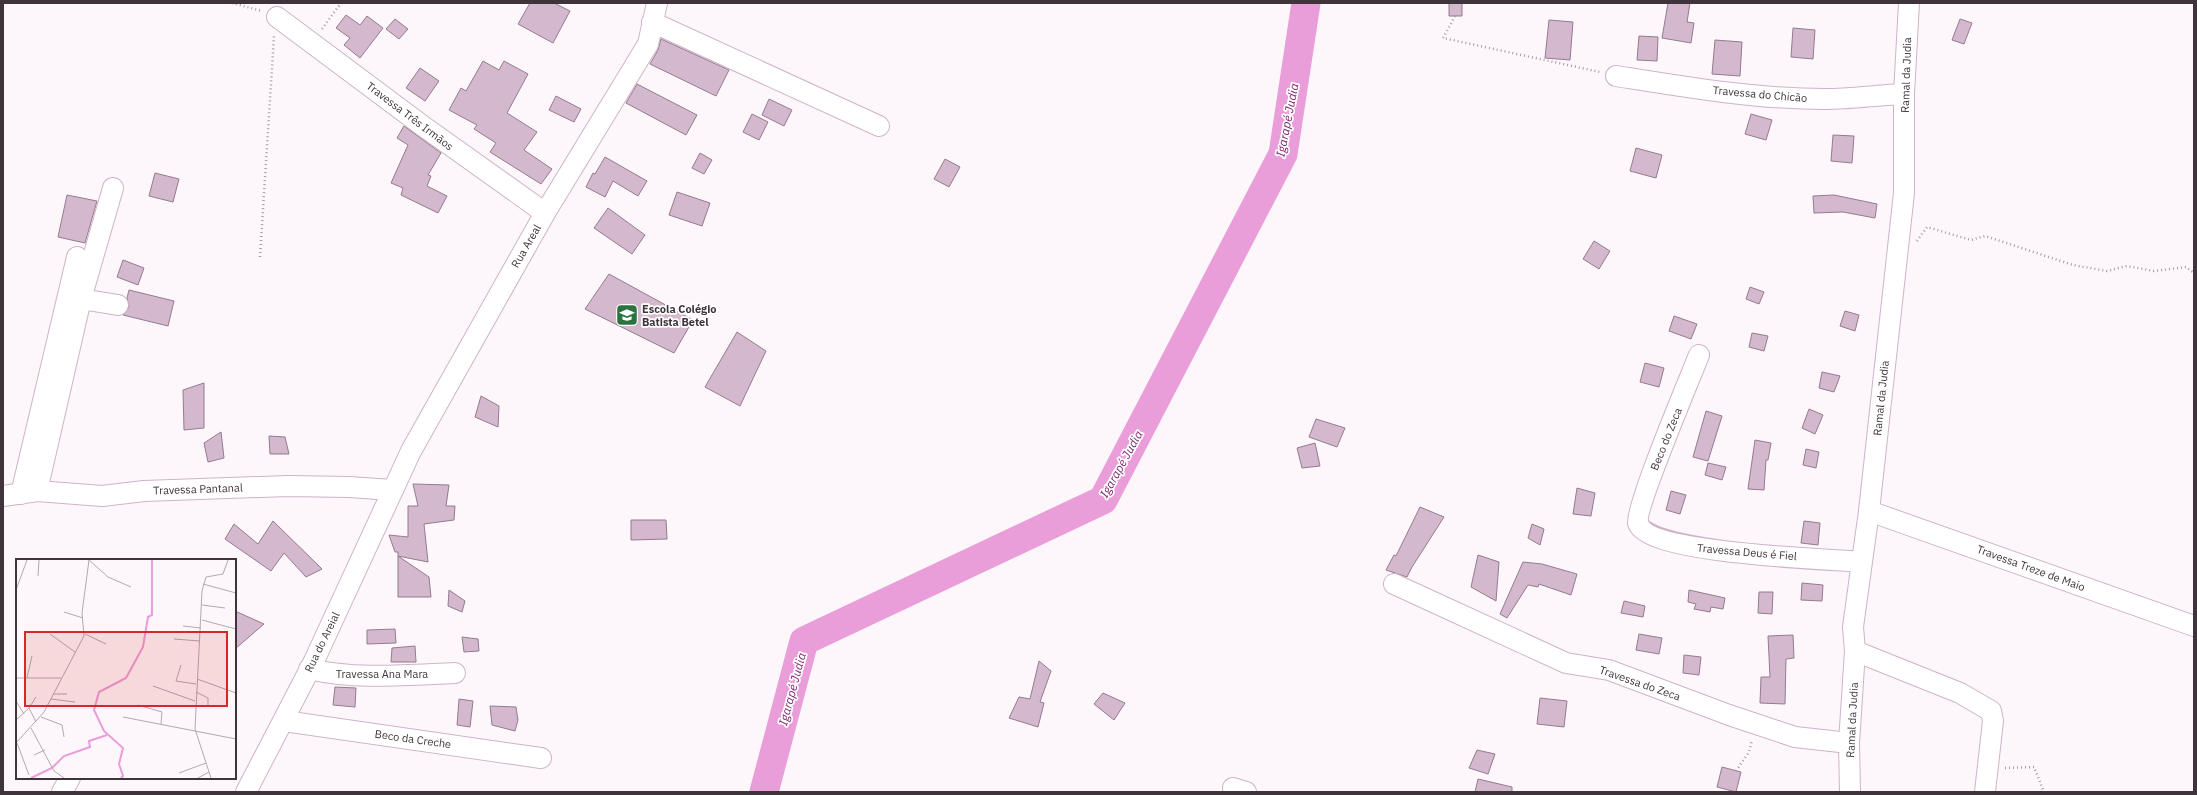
<svg xmlns="http://www.w3.org/2000/svg" width="2197" height="795" font-family="'IBM Plex Sans',sans-serif">
  <style>
    .lines { fill: none; stroke-linecap: round; stroke-linejoin: round }
    .river { stroke: #e99dd9; stroke-width: 29 }
    .building { fill: #d4b8cd; stroke: #947b8e }
    .minor-casing { stroke: #ceb3c8; stroke-width: 22 }
    .path { stroke: #a49ca2; stroke-width: 2.5; stroke-dasharray: 1 3; stroke-linecap: butt }
    .minor { stroke: #fff; stroke-width: 20 }
    .labels { text-anchor: middle; dominant-baseline: central; stroke-width: 3.5; stroke-linejoin: round; paint-order: stroke }
    .street-label { font-size: 11px; fill: #3f343c; stroke: #fff }
    .poi-label { font-size: 11px; font-weight: bold; fill: #3f343c; stroke: #fff; text-anchor: start }
    .water-label { font-size: 12px; font-style: italic; fill: #7d2670; stroke: #fff }
    .inset-river { fill: none; stroke: #e99dd9; stroke-width: 2 }
    .inset-road { fill: none; stroke: #b1a9af; stroke-width: 1 }
    .view { fill: #d62828; fill-opacity: 0.15; stroke: #d62828; stroke-width: 2 }
    .inset-edge { fill: none; stroke: #3f343c; stroke-width: 2 }
  </style>
  <rect width="100%" height="100%" fill="#fdf7fb"/>
  <g class="lines">
    <path class="river" d="M764 792 804 641 1103 500 1283 154 1306 3"/>
  </g>
  <path class="building" d="M530 3H554L570 11 553 43 518 24Z
    M1449 3H1462V16H1449Z
    M1668 3H1690L1687 22 1694 23 1691 43 1662 38Z
    M346 15 360 25 367 16 383 28 360 58 344 45 350 38 336 28Z
    M395 19 408 29 399 39 386 29Z
    M1960 19 1972 23 1964 44 1952 40Z
    M1549 20 1573 22 1570 60 1545 58Z
    M1793 28 1815 30 1813 59 1791 57Z
    M1639 36 1658 37 1657 61 1637 60Z
    M661 39 729 70 716 96 650 64 658 50Z
    M1715 40 1742 42 1740 76 1712 74Z
    M483 61 499 70 504 61 528 74 507 113 537 132 524 150 552 169 541 184 490 152 496 143 474 129 477 125 449 110 461 88 466 91Z
    M420 68 439 81 425 101 406 88Z
    M637 84 697 115 686 135 626 103Z
    M556 96 581 109 574 122 549 110Z
    M769 99 792 110 784 126 762 115Z
    M752 114 768 122 759 140 743 132Z
    M1751 114 1772 120 1766 140 1745 134Z
    M404 126 441 153 428 175 431 176 427 186 447 196 438 213 401 195 403 188 391 183 408 145 397 138Z
    M1833 135 1854 136 1852 163 1831 161Z
    M1636 148 1662 155 1656 178 1630 171Z
    M700 153 712 160 704 174 692 168Z
    M605 157 647 181 638 196 613 181 605 197 586 187 593 173 595 174Z
    M945 159 960 167 949 187 934 179Z
    M155 173 179 179 173 202 149 196Z
    M677 192 710 203 702 226 669 215Z
    M67 195 97 201 85 243 58 237Z
    M1834 195 1877 204 1875 218 1843 212 1814 213 1813 196Z
    M608 208 645 235 632 254 594 228Z
    M1594 241 1610 251 1599 269 1583 259Z
    M123 260 144 268 138 285 117 277Z
    M609 274 693 320 674 353 585 309Z
    M1750 287 1764 292 1759 304 1746 299Z
    M129 290 174 301 168 326 123 315 129 307 127 298Z
    M1845 311 1859 315 1855 331 1840 326Z
    M1674 316 1697 324 1691 339 1669 331Z
    M737 332 766 351 740 406 705 387Z
    M1752 333 1768 336 1764 351 1749 347Z
    M1645 363 1664 368 1659 387 1640 382Z
    M1822 372 1840 376 1834 392 1819 388Z
    M204 383V428L184 430 183 390Z
    M481 396 499 406 498 427 475 417Z
    M1809 409 1823 415 1815 434 1802 428Z
    M1706 411 1722 416 1708 461 1693 457Z
    M1316 419 1345 428 1337 447 1309 437Z
    M221 432 224 458 208 462 204 443Z
    M269 436 285 437 289 454H270Z
    M1755 440 1771 443 1768 460H1766L1764 490 1748 489Z
    M1315 443 1320 466 1302 468 1297 448Z
    M1806 449 1819 452 1816 468 1803 465Z
    M1708 463 1726 467 1722 480 1705 475Z
    M413 484 449 485 446 506H455L454 520 424 524 428 562 398 556V552H395L389 535 408 537V506H418Z
    M1577 488 1595 493 1591 516 1573 514Z
    M1671 491 1686 495 1680 514 1666 510Z
    M1420 507 1444 517 1412 567 1407 577 1386 570 1394 555 1396 556Z
    M631 520H666L667 539 631 540Z
    M273 521 322 569 306 577 284 553 271 571 225 539 234 524 258 544Z
    M1804 521 1820 523 1818 545 1801 543Z
    M1532 524 1544 529 1540 545 1528 538Z
    M1478 555 1499 562 1496 601 1471 587Z
    M398 556 429 577 431 597H398Z
    M1523 562 1542 564 1577 574 1571 595 1539 584 1538 587 1528 585 1507 618 1500 614Z
    M1802 583 1823 585 1822 601 1801 600Z
    M449 590 465 601 462 612 448 606Z
    M1689 590 1725 598 1723 609 1711 607 1710 612 1694 609 1696 604 1688 602Z
    M1759 592H1773L1772 614 1758 613Z
    M1624 601 1645 606 1643 617 1621 613Z
    M235 611 264 624 235 649Z
    M395 629 396 643 367 644V630Z
    M1639 634 1662 638 1659 654 1636 650Z
    M1793 635 1794 658 1786 659 1785 704 1760 703 1761 677H1770L1768 636Z
    M462 637 478 639 479 651 464 652Z
    M415 646 416 662H391L392 648Z
    M1684 655 1701 657 1699 675 1683 673Z
    M1039 661 1051 671 1040 702 1044 703 1038 727 1009 718 1019 697 1030 699Z
    M335 687 356 688 355 707 333 705Z
    M1103 693 1125 703 1114 720 1094 704Z
    M1540 698 1567 701 1564 727 1537 724Z
    M459 699 473 701 470 727 457 725Z
    M490 706 516 707 518 720 515 731 492 725Z
    M1477 750 1495 754 1488 774 1469 768Z
    M1722 767 1741 772 1736 792 1717 787Z
    M1478 779 1512 787V792H1475Z"/>
  <g class="lines">
    <g class="minor-casing">
      <path id="minor" d="M277 17 423 126 545 213
        M652 22 879 126
        M1616 76C1685 87 1755 99 1825 99 1851 99 1878 95 1904 94
        M81 299 113 188
        M1699 355C1690 378 1635 508 1638 523 1647 554 1829 559 1862 562
        M37 491 81 299 118 305
        M21 494 77 257
        M3 496 37 491 102 496 144 491 288 486 349 487 393 490
        M1869 511 2194 626
        M1394 584 1566 663 1609 670 1729 715 1795 737 1849 743
        M1855 651 1960 693 1991 711 1993 721 1985 792
        M309 669C356 680 407 675 455 673
        M284 721 541 758
        M1233 788 1246 792
        M62 792 70 778
        M246 792 314 661 411 451 545 213 648 44 657 3
        M1850 792 1849 743 1855 651 1853 627 1869 511 1904 193V94L1909 3"/>
    </g>
    <path class="path" d="M232 3 262 11
      M1455 16 1443 38 1600 72
      M322 29 341 3
      M1917 241 1927 227 1971 240 1985 236 2073 265 2107 271 2127 266 2154 271 2186 267 2194 273
      M260 257 274 36
      M2005 768 2034 767 2044 792
      M1736 771 1749 752 1752 740"/>
    <use href="#minor" class="minor"/>
  </g>
  <defs>
    <g id="school-square" transform="scale(1.15)"><rect x="-9" y="-9" width="18" height="18" rx="4" fill="#2a7340" stroke="#fff"/><path d="M0-5L7-2L0 1L-7-2ZM-4 1L0 2.5L4 1V4Q0 6-4 4Z" fill="#fff"/></g>
  </defs>
  <g fill-rule="evenodd">
    <use href="#school-square" x="627" y="315"/>
  </g>
  <g class="labels">
    <g class="street-label">
      <text transform="translate(1906 75) rotate(-88)">Ramal da Judia</text>
      <text transform="translate(1760 94) rotate(5)">Travessa do Chicão</text>
      <text transform="translate(410 116) rotate(37)">Travessa Três Irmãos</text>
      <text transform="translate(526 246) rotate(-60)">Rua Areal</text>
      <text transform="translate(1881 398) rotate(-84)">Ramal da Judia</text>
      <text transform="translate(1666 439) rotate(-68)">Beco do Zeca</text>
      <text transform="translate(198 489) rotate(-2)">Travessa Pantanal</text>
      <text transform="translate(1747 552) rotate(5)">Travessa Deus é Fiel</text>
      <text transform="translate(2031 568) rotate(20)">Travessa Treze de Maio</text>
      <text transform="translate(322 642) rotate(-64)">Rua do Areial</text>
      <text x="382" y="674">Travessa Ana Mara</text>
      <text transform="translate(1640 683) rotate(19)">Travessa do Zeca</text>
      <text transform="translate(1852 720) rotate(-87)">Ramal da Judia</text>
      <text transform="translate(413 739) rotate(8)">Beco da Creche</text>
    </g>
    <g class="poi-label">
      <text x="642" y="309">Escola Colégio<tspan x="642" dy="13">Batista Betel</tspan></text>
    </g>
    <g class="water-label">
      <text transform="translate(1287 120) rotate(-79)">Igarapé Judia</text>
      <text transform="translate(1121 464) rotate(-61)">Igarapé Judia</text>
      <text transform="translate(792 689) rotate(-75)">Igarapé Judia</text>
    </g>
  </g>
  <g transform="translate(16 559)">
    <rect width="220" height="220" fill="#fdf7fb"/>
    <path class="inset-river" d="M15 219 36 209 48 197 74 188 73 182 91 176M105 219 107 217 103 205 107 189 88 172 78 151 83 133 110 119 127 88 132 58 136 56V1"/>
    <path class="inset-road" d="M73 1 92 18 115 28M22 17 23 1M187 25 220 34M0 31 11 1M186 46 209 49M48 53 67 59M186 61 220 70M167 67 185 69M34 75 59 93M69 75 90 85M158 80 184 82M165 106 160 122 180 125M0 119H45M11 119 16 97M181 120 220 134M137 127 179 142M180 133 192 139V147M37 135H51M35 140 59 143M0 142 8 155M122 146 146 153 145 165M13 149 20 163M25 158 46 166 48 178M107 158 220 180M0 161 13 149 20 138M15 169 38 212 48 219M0 184 28 153 68 77 66 54 73 1M1 184 13 216M18 196 29 191M163 214 190 204M182 219 193 213M195 219 179 170 186 32 190 18 207 15 212 1"/>
    <path class="view" d="M9 73H211V147H9Z"/>
    <rect width="220" height="220" class="inset-edge"/>
  </g>
  <rect width="2197" height="795" fill="none" stroke="#3f343c" stroke-width="8"/>
</svg>
